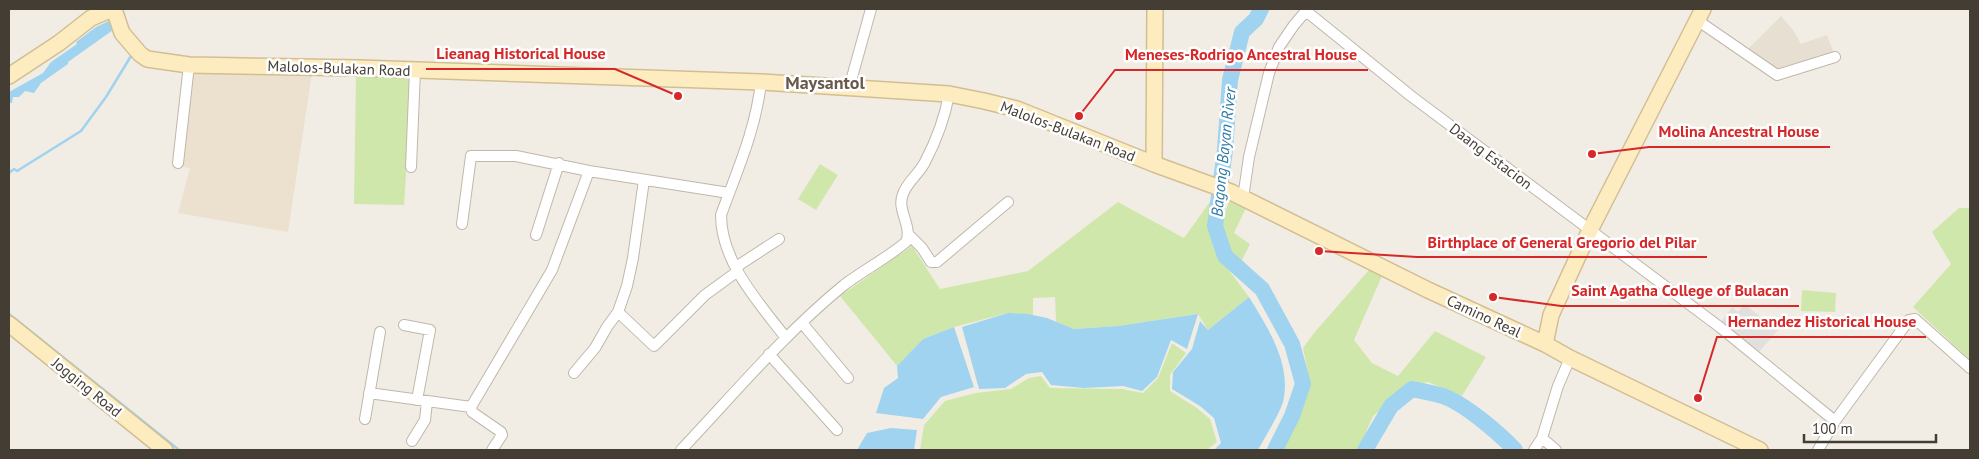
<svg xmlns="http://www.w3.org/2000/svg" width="1979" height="459" font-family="'PT Sans',sans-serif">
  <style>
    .residential { fill: #e6dfd2 }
    .education { fill: #ebe1ce }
    .green { fill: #d0e7ac }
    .parking { fill: #e2e0dc }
    .water { fill: #9fd3f0 }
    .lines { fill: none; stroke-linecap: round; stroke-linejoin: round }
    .stream { stroke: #9fd3f0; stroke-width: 2.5 }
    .river { stroke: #9fd3f0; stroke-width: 16 }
    .street-casing { stroke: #c0b7aa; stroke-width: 12 }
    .secondary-casing { stroke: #d2be93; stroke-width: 18 }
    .street { stroke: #fff; stroke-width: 10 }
    .secondary { stroke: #feecc1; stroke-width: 15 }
    .labels { text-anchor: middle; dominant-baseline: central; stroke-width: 5; stroke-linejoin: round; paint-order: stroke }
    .street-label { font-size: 15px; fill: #443d34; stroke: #fff }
    .water-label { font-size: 16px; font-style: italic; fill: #2d7aa7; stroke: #fff }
    .quarter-label { font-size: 18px; font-weight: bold; fill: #675a4b; stroke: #fff }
    .leader { fill: none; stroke: #d62828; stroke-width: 2 }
    .callout-dot { fill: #d62828; stroke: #fff; stroke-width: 2 }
    .callout-label { font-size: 16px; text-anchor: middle; font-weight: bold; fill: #d62828; stroke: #fff; stroke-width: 5; stroke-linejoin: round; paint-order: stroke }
  </style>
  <rect width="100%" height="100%" fill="#f2ede4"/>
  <path class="residential" d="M1781 16 1793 30 1801 44 1827 35 1835 56 1778 74 1746 51Z"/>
  <path class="education" d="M188 69 312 73 288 232 178 213 190 168 177 166Z"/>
  <path class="green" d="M356 73 413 75 404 205 354 204Z
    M820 164 838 175 816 210 798 199Z
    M1212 199 1214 230 1222 261 1249 297 1208 330 1198 314 1118 326 1074 329 1056 322 1055 297 1033 298V315L1008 313 954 327 923 339 897 366 840 296 912 246 940 289 1028 271 1118 202 1184 238Z
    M1229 201 1246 208 1234 233 1250 244 1242 260 1251 269 1254 277 1275 295V305L1265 292 1228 254 1220 229Z
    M1959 208H1970V360L1913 307 1951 264 1932 232Z
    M1369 270 1382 276 1354 340 1372 363 1398 376 1435 331 1486 357 1462 396 1428 382 1411 386 1373 416 1358 450H1282L1310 384 1303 348 1314 333Z
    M1802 290 1836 293 1835 312 1801 311Z
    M1172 343 1186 353 1170 375V391L1197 408 1210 419 1217 442 1207 450H920L924 425 945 401 976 393 1011 389 1029 378 1041 376 1050 388 1122 389 1143 393 1158 378Z"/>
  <path class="parking" d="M1744 304 1778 330 1759 352 1721 322 1732 307 1738 312Z"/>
  <path class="water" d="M111 20 113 30 68 62V64L41 83 34 93 25 91 19 97H13L12 103H9V92L43 73 51 62 77 44 76 42 96 27Z
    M1249 297C1268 328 1292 364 1283 402 1280 413 1264 439 1258 450H1214L1221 443 1214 418 1200 406 1172 389 1173 372 1192 349 1200 321 1208 330Z
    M1008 313 1028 314 1047 318 1074 329 1118 326 1198 314 1187 349 1171 340 1157 377 1142 391 1123 386 1084 388 1051 385 1042 372 1026 374 1005 388 979 389 962 327Z
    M954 327 974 387 941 397 923 419 876 413 884 388 898 378 897 366 923 339Z
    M891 428 917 430 914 450H857L867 433Z"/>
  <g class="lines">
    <path class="stream" d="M9 173 14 169 17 171 81 131 106 97 131 56
      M9 314 179 450"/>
    <path class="river" d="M1261 9 1256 19 1242 32 1230 80 1225 150 1215 226 1225 256 1262 289 1292 344 1303 384 1292 416 1275 450
      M1365 450 1391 406 1412 389C1422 391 1433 393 1443 396 1465 404 1499 433 1515 450"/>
    <g class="street-casing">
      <path id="street" d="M1697 20 1777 75 1835 57
        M761 82C756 129 737 171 721 215 721 262 759 303 786 338
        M849 88 871 9
        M178 163 189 65
        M411 167 415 70
        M1243 198 1249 157 1269 73 1279 47 1294 25 1306 11 1411 96 1721 328 1835 421
        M462 224 471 156H516L589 171 729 193
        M536 235 559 163
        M909 235 922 248 931 262H937L1008 202
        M736 267 779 239
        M618 312 654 346 705 295 738 271
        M802 323 848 378
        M404 325 430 330 417 400
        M769 354 837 430
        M574 373 595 348 607 327 618 312 627 286 633 258 644 180
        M369 393 471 407
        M365 419 380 332
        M1542 438 1556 450
        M412 441 425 420 427 402
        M492 450 502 435 501 432 472 412 471 407 552 270 589 171
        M681 450C734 394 784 334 844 285 864 270 887 258 906 242 913 226 896 210 903 194 907 182 919 174 925 162 936 141 945 117 949 94
        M1534 450 1542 438 1558 386 1570 358
        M1818 450 1835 421 1909 320 1915 319 1970 368"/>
    </g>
    <g class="secondary-casing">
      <path id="secondary" d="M114 9 122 33 140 54 147 59 189 65 360 68 761 82 949 94 984 101 1017 109 1154 164 1231 192 1428 290 1545 344 1570 358 1760 450
        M9 76 59 43 91 18 112 9
        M1154 164 1155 9
        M9 324 165 450
        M1545 344 1551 315 1590 230 1703 9"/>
    </g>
    <use href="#street" class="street"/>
    <use href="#secondary" class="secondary"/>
  </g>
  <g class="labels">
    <g class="street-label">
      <text transform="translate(339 68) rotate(2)">Malolos-Bulakan Road</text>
      <text transform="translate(1068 131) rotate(21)">Malolos-Bulakan Road</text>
      <text transform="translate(1491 156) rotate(37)">Daang Estacion</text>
      <text transform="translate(1484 316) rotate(25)">Camino Real</text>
      <text transform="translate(87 387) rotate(39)">Jogging Road</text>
    </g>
    <g class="water-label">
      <text transform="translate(1223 152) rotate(-84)">Bagong Bayan River</text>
    </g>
    <g class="quarter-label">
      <text x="825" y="82">Maysantol</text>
    </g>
  </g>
  <path class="leader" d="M678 96L615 69H426M1079 116L1115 70H1368M1592 154L1649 147H1830M1319 251L1417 257H1707M1493 297L1561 306H1799M1698 398L1717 337H1926"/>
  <g class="callout-dot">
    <circle cx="678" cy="96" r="5"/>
    <circle cx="1079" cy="116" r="5"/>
    <circle cx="1592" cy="154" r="5"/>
    <circle cx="1319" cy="251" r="5"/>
    <circle cx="1493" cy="297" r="5"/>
    <circle cx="1698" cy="398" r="5"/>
  </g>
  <g class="callout-label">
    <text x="521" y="59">Lieanag Historical House</text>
    <text x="1241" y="60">Meneses-Rodrigo Ancestral House</text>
    <text x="1739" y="137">Molina Ancestral House</text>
    <text x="1562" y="248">Birthplace of General Gregorio del Pilar</text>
    <text x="1680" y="296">Saint Agatha College of Bulacan</text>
    <text x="1822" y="327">Hernandez Historical House</text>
  </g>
  <rect width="1979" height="459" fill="none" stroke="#443d34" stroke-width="20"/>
  <path d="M1804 434v8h132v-8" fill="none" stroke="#443d34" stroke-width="2.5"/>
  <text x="1812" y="434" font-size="15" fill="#443d34" stroke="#ffffff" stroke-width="4" paint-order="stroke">100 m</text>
</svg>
